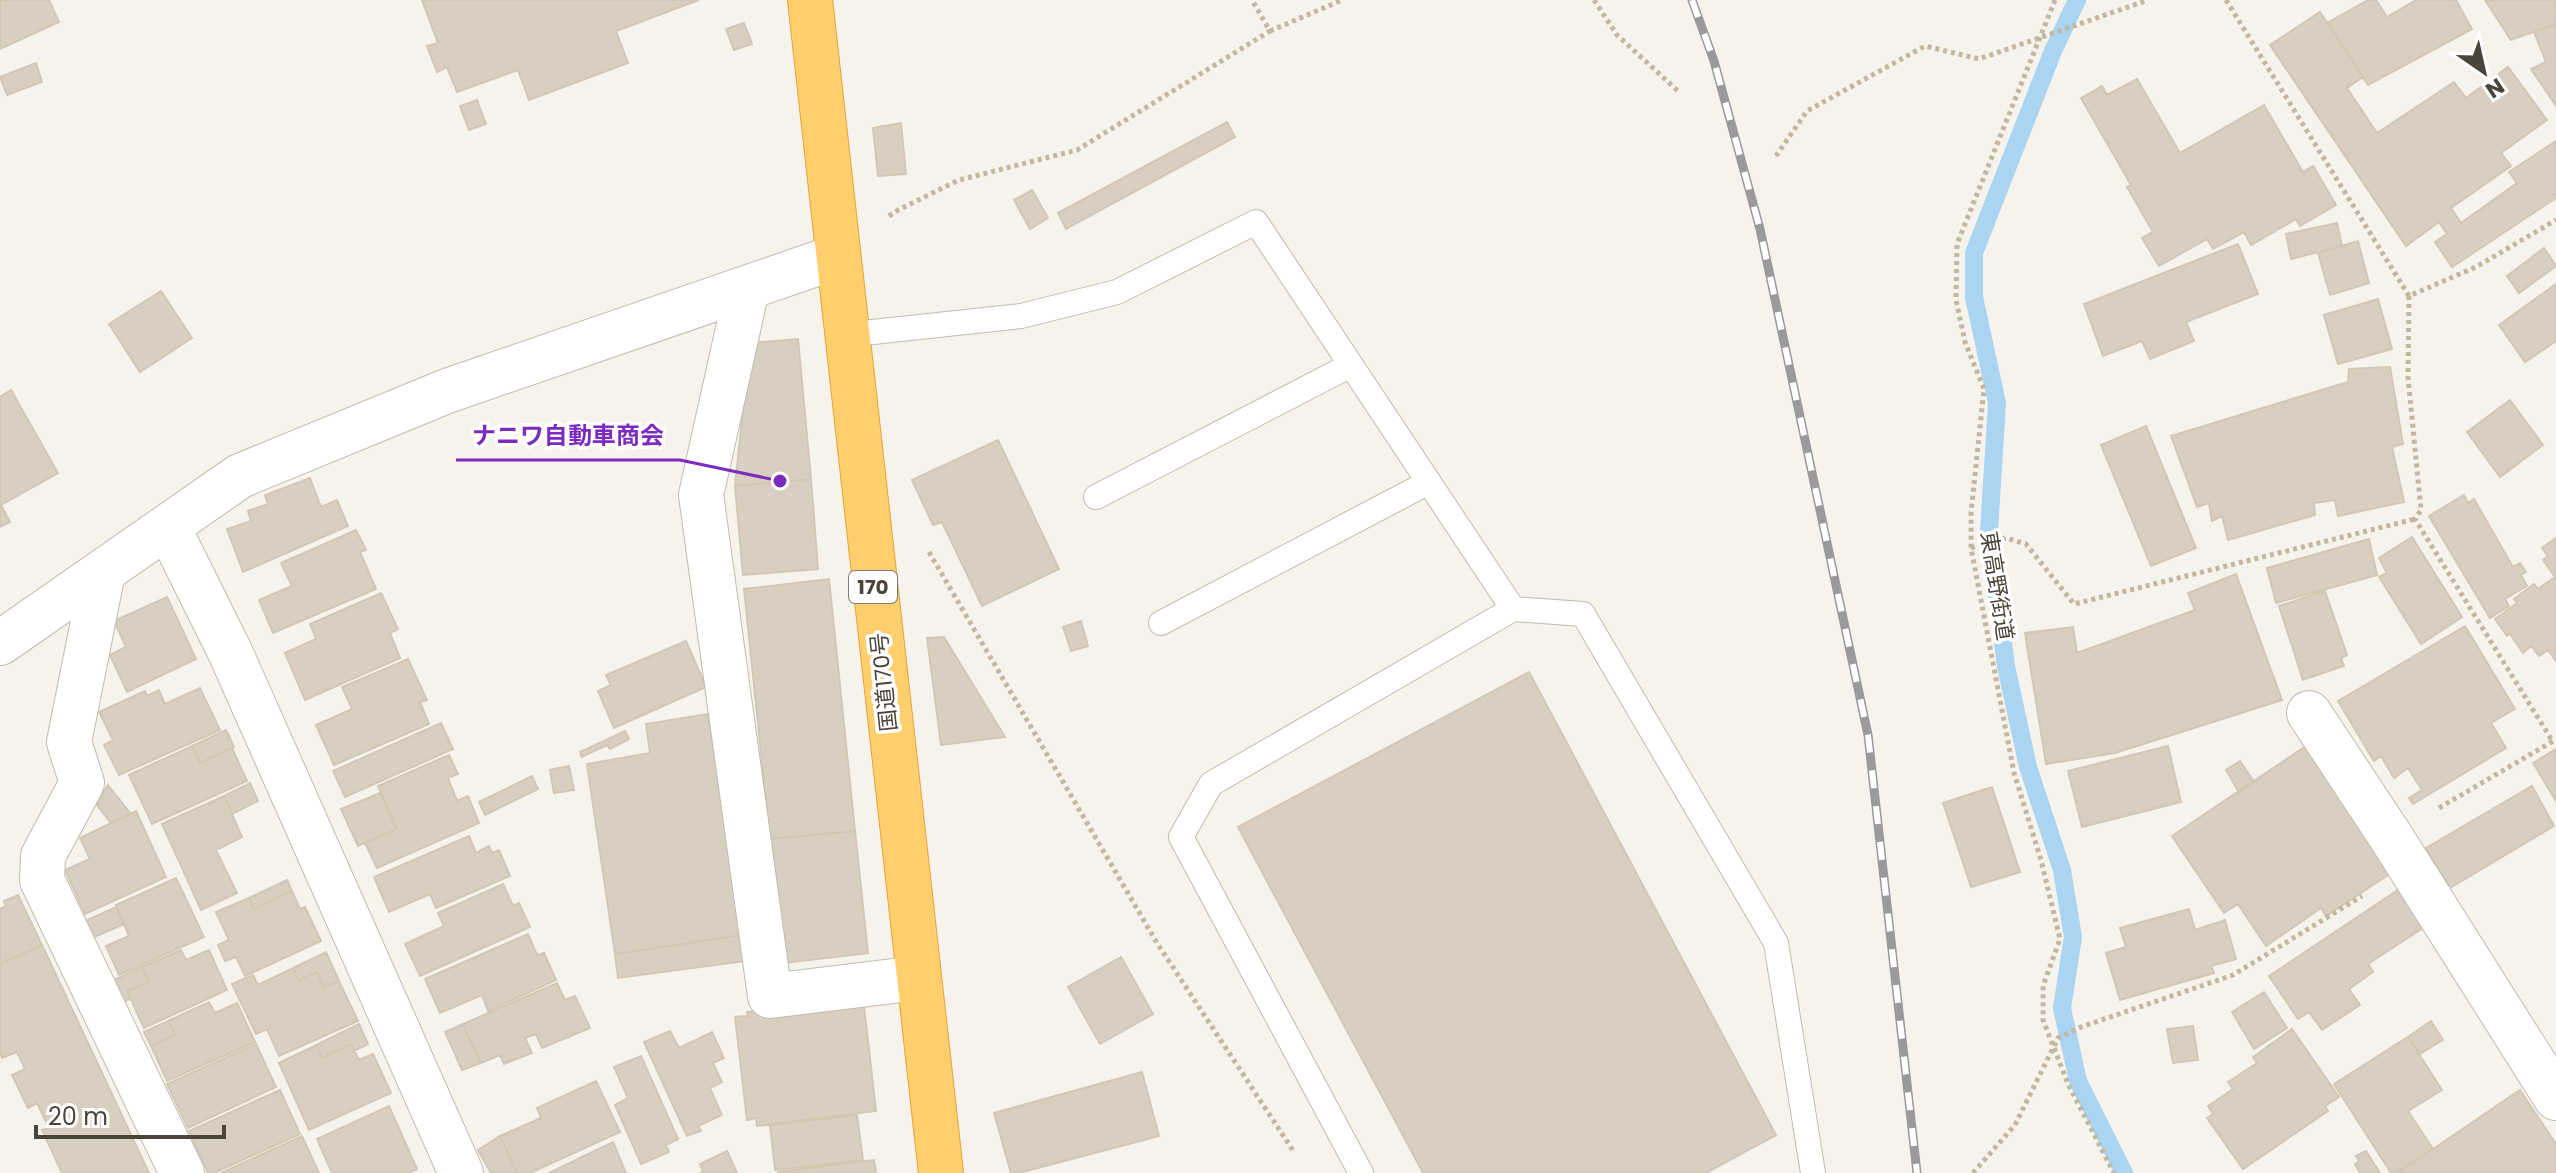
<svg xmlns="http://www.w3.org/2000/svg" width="2556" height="1173" font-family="Poppins,'Noto Sans JP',sans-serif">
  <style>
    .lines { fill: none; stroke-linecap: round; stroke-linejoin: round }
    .stream { stroke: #a9d4f2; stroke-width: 18 }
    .building { fill: #d8cfc1; stroke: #d3c7b4; stroke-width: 2 }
    .lane-casing { stroke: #c2bbae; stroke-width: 26 }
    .street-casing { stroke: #c2bbae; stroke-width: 46 }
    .highway-casing { stroke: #e0a43c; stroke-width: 46 }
    .path { stroke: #c4b79f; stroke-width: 5; stroke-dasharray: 4 4; stroke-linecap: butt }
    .lane { stroke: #fff; stroke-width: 24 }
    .street { stroke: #fff; stroke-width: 44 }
    .highway { stroke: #ffcf6e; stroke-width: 44 }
    .rail-casing { stroke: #9a9a9a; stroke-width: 9 }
    .rail { stroke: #fff; stroke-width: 6; stroke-dasharray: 18; stroke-linecap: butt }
    .labels { text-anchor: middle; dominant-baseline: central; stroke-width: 7; stroke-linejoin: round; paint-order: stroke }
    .shield { fill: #fff; stroke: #817c74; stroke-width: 2 }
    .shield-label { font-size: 20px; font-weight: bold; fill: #4b4439 }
    .street-label { font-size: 22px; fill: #4b4439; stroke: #fff }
    .leader { fill: none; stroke: #7b2cbf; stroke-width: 3 }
    .callout-dot { fill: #7b2cbf; stroke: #fff; stroke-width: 3 }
    .callout-label { font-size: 24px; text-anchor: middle; font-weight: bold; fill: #7b2cbf; stroke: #fff; stroke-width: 7; stroke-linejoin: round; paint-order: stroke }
  </style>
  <rect width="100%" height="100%" fill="#f6f3ec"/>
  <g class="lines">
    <path class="stream" d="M2077 0 2053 51 1974 253V297L1997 403 1989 531 2006 666 2028 767 2062 870 2073 937 2062 1008 2078 1081 2124 1173"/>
  </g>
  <path class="building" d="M0 0H49L59 22 0 49Z
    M422 0H699L616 31 628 63 529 100 518 70 457 92 447 67 437 72 427 46 438 43Z
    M2368 0H2376L2387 17 2416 0H2456L2472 29 2368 85 2327 23Z
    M2485 0H2556V24L2511 40Z
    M2320 12 2363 77 2347 88 2377 133 2454 82 2466 98 2508 67 2547 120 2501 153 2511 166 2451 208 2461 223 2517 183 2509 172 2556 141V198L2452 267 2435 242 2447 234 2439 222 2406 246 2270 45Z
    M744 23 752 44 734 50 726 29Z
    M2556 24V106L2531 69 2546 62 2534 32Z
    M36 63 42 82 7 95 0 77Z
    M2137 79 2180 153 2264 105 2303 172 2313 166 2336 205 2300 226 2296 219 2251 245 2244 232 2213 249 2207 239 2159 266 2142 238 2153 232 2127 187 2131 185 2081 98 2102 86 2107 95Z
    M477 100 486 124 469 130 460 106Z
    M1227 122 1235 137 1066 229 1058 213Z
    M901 123 906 174 878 176 873 128Z
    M1032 190 1048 218 1030 229 1014 200Z
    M2337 223 2342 246 2291 259 2286 234Z
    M2358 241 2369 283 2330 295 2318 253Z
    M2238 244 2258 294 2186 322 2194 341 2150 359 2142 341 2103 356 2084 304Z
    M2544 248 2556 266 2519 293 2507 276Z
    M2556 284V341L2525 362 2499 325Z
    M161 291 192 338 140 372 109 324Z
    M2378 299 2392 349 2338 364 2324 315Z
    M798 339 811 479 735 486 750 343Z
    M2390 367 2403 444 2392 447 2404 502 2338 516 2335 500 2314 503 2315 515 2228 540 2222 516 2212 521 2209 503 2197 507 2171 436 2348 382 2349 369Z
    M11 390 58 473 1 505 10 522 0 527V397Z
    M2510 400 2543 445 2500 477 2467 432Z
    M2146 426 2196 548 2151 566 2101 445Z
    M998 440 1059 569 982 606 942 522 933 525 912 480Z
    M310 478 321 507 337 500 348 526 243 572 227 529 251 521 248 511 268 504 265 495Z
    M811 479 818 569 743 575 735 486Z
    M2464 495 2468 503 2474 499 2513 567 2520 563 2526 572 2521 575 2527 586 2505 599 2509 606 2490 618 2429 516Z
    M356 530 366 550 360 552 376 589 273 633 259 600 292 586 281 563Z
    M2412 537 2462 617 2421 644 2379 577 2387 573 2379 558Z
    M2556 538V661L2548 650 2539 656 2531 646 2523 653 2510 634 2507 636 2495 619 2517 603 2514 599 2534 584 2538 589 2555 577 2543 560 2548 556 2542 548Z
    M2369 539 2377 575 2276 603 2267 568Z
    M2236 574 2282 700 2115 753 2046 764 2025 633 2073 627 2077 653 2195 610 2188 593Z
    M829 579 855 831 770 839 744 589Z
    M2325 591 2347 655 2341 658 2344 666 2303 680 2279 606Z
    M381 593 398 629 390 633 400 658 305 700 285 653 316 639 310 624Z
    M167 597 196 659 127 692 110 655 126 647 114 621Z
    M1081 621 1088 646 1071 651 1063 627Z
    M2465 626 2515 709 2491 723 2506 748 2413 804 2409 798 2422 790 2408 768 2394 778 2381 756 2374 761 2338 701Z
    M944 637 1005 737 941 745 927 638Z
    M686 641 706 687 614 728 598 691 611 685 606 675Z
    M408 659 427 700 420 702 429 724 334 765 316 725 352 709 342 687Z
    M1529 672 1776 1135 1706 1173H1423L1238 827Z
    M200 688 220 730 119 775 104 745 113 740 99 712 145 691 147 696 159 690 165 704Z
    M708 714 742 935 615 954 587 764 650 753 646 724Z
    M441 723 453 749 345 797 333 771Z
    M226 730 234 747 200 763 192 746Z
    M625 731 629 739 610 749 607 745 582 757 580 752Z
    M192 746 200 763 232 748 247 781 152 824 129 775Z
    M2168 746 2181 802 2082 827 2068 771Z
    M2306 746 2391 873 2326 916 2321 908 2266 946 2238 904 2224 913 2172 836Z
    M2556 749V801L2533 763Z
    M449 755 458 774 448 778 457 801 468 796 479 823 377 868 365 843 397 829 378 786Z
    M2240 761 2254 782 2239 792 2226 770Z
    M569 766 574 790 554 793 550 770Z
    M532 776 538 789 485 815 479 802Z
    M250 783 258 801 232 814 224 796Z
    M108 785 131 814 111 823 96 804Z
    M2532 786 2554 826 2450 888 2426 848Z
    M1992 787 2020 872 1971 887 1943 803Z
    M380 793 397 829 358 846 341 809Z
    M224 796 242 837 216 850 237 893 201 910 162 824Z
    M136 811 166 877 85 914 65 870 90 859 80 838Z
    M855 831 868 953 784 963 770 839Z
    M469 836 476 853 489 846 492 853 499 850 510 876 436 908 430 894 389 912 374 877Z
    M176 878 204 937 119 975 106 946 129 936 116 905Z
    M287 880 292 891 254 909 249 898Z
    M503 884 513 906 519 903 530 927 420 976 405 944 444 926 438 913Z
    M2404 886 2429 924 2368 964 2373 972 2349 989 2360 1005 2322 1030 2309 1012 2298 1019 2269 976Z
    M292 891 300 909 305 907 321 941 245 976 236 957 225 961 218 945 229 940 216 912 249 898 254 909Z
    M18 895 42 945 0 964V909L6 906 4 901Z
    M116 907 124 924 90 939 81 923Z
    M2189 909 2195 930 2225 920 2236 959 2211 966 2214 973 2120 1000 2106 953 2126 947 2120 928Z
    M528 934 537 955 544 953 556 980 488 1011 482 995 440 1013 425 979Z
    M742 935 746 961 618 978 615 954Z
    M42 945 149 1173H62L42 1130 49 1128 37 1103 28 1108 12 1075 25 1069 17 1052 2 1058 0 1053V964Z
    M181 950 186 960 209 950 227 990 144 1028 127 991 149 982 142 967Z
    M326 952 339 981 324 987 317 972 299 981 293 968Z
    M1121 957 1153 1014 1100 1044 1068 987Z
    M142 967 149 982 127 991 130 999 124 1002 114 980Z
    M293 968 299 981 317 972 324 987 339 981 358 1021 279 1056 267 1029 256 1034 232 984 253 975 258 985Z
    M557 983 565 1000 575 996 590 1028 542 1048 536 1034 525 1038 532 1053 504 1064 500 1055 481 1063 463 1024Z
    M2264 992 2287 1028 2254 1049 2232 1012Z
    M863 997 876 1111 757 1126 756 1118 747 1120 735 1017 748 1016 747 1012Z
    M209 1002 215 1013 237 1003 255 1042 167 1081 151 1046 175 1035 168 1021Z
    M168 1021 175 1035 151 1046 144 1032Z
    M2431 1021 2443 1040 2420 1054 2408 1037Z
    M359 1024 368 1044 354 1051 351 1044 322 1058 316 1045Z
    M463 1024 481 1063 462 1070 445 1032Z
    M2193 1026 2198 1060 2173 1063 2167 1029Z
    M2292 1029 2339 1097 2325 1106 2328 1111 2243 1169 2207 1118 2213 1114 2208 1106 2233 1089 2228 1082 2257 1063 2253 1057Z
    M670 1031 679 1048 712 1032 724 1058 713 1063 722 1082 710 1088 722 1115 698 1126 701 1131 687 1136 644 1042Z
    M2408 1037 2442 1090 2408 1111 2433 1149 2395 1173H2391L2334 1084Z
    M256 1044 276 1087 188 1128 167 1084Z
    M351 1044 359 1060 373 1054 391 1093 309 1130 279 1063 316 1045 322 1058Z
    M641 1056 678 1139 666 1145 669 1152 641 1164 615 1105 628 1098 614 1067Z
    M1142 1072 1159 1136 1019 1173H1011L994 1113Z
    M596 1081 620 1132 530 1173H517L500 1136 541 1118 537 1108Z
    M280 1090 300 1134 214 1173H208L189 1131Z
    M2520 1090 2556 1144V1173H2398Z
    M389 1106 417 1169 408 1173H332L317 1139Z
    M857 1115 863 1160 775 1170 770 1125Z
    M302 1136 319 1173H221Z
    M500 1136 517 1173H491L478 1150Z
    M613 1142 626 1173H549Z
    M727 1151 737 1173H700L703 1171 700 1164Z
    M2366 1151 2380 1173H2360L2355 1164 2359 1161 2356 1156Z
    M874 1160 876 1173H778V1172Z"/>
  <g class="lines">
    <g class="lane-casing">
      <path id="lane" d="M845 335 1021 316 1117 292 1256 222 1513 609
        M1096 497 1351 365
        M1161 623 1429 482
        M1361 1173 1181 837 1211 784 1513 609 1583 614 1776 943 1813 1173"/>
    </g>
    <g class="street-casing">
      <path id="street" d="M747 289 701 495 770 996 918 978
        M168 527 231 654 461 1173
        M103 572 69 742 82 783 43 856 42 880 182 1173
        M0 643 240 476 447 391 836 257
        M2309 713 2391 837 2556 1098"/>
    </g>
    <g class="highway-casing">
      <path id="highway" d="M810 0 941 1173"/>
    </g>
    <path class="path" d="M1594 0 1617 35 1679 92
      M2055 0 1957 244 1956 300 1965 342 1984 389 1971 513V548L2014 773 2041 860 2060 939 2043 986V1020L2068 1084 2114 1173
      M2226 0 2409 296 2476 267 2556 220
      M1270 31 1342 0
      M1776 156 1807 111 1925 46 1979 59 2148 0
      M889 216 898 210 959 180 1077 150 1270 31 1252 0
      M2409 296 2408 377 2421 510 2415 519 2553 742
      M1971 548 2006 538 2026 544 2074 604 2415 519
      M929 552 1157 943 1294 1152
      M2439 808 2555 740
      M1973 1173 2015 1125 2058 1038 2081 1027 2233 975 2362 896"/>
    <use href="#lane" class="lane"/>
    <use href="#street" class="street"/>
    <use href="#highway" class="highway"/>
    <g class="rail-casing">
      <path id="rail" d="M1692 0 1714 61 1760 229 1868 735 1917 1173"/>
    </g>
    <use href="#rail" class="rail"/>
  </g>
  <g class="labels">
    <rect class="shield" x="849" y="571" width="48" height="32" rx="6"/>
    <g class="shield-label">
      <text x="873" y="587">170</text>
    </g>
    <g class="street-label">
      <text transform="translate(1997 586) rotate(81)">東高野街道</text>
      <text transform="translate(884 682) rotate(-96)">国道170号</text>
    </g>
  </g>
  <path class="leader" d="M780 481L680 460H456"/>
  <circle class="callout-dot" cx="780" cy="481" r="8"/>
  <g class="callout-label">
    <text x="568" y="444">ナニワ自動車商会</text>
  </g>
  <g transform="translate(2484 72) rotate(146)" stroke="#ffffff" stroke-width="6" paint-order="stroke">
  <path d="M0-6L14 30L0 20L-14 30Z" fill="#4b4439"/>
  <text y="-12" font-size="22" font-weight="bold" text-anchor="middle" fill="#4b4439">N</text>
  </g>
  <path d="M36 1125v12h188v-12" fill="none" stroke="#4b4439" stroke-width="4"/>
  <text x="48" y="1125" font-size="24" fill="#4b4439" stroke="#ffffff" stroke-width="6" paint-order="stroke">20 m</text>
</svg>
